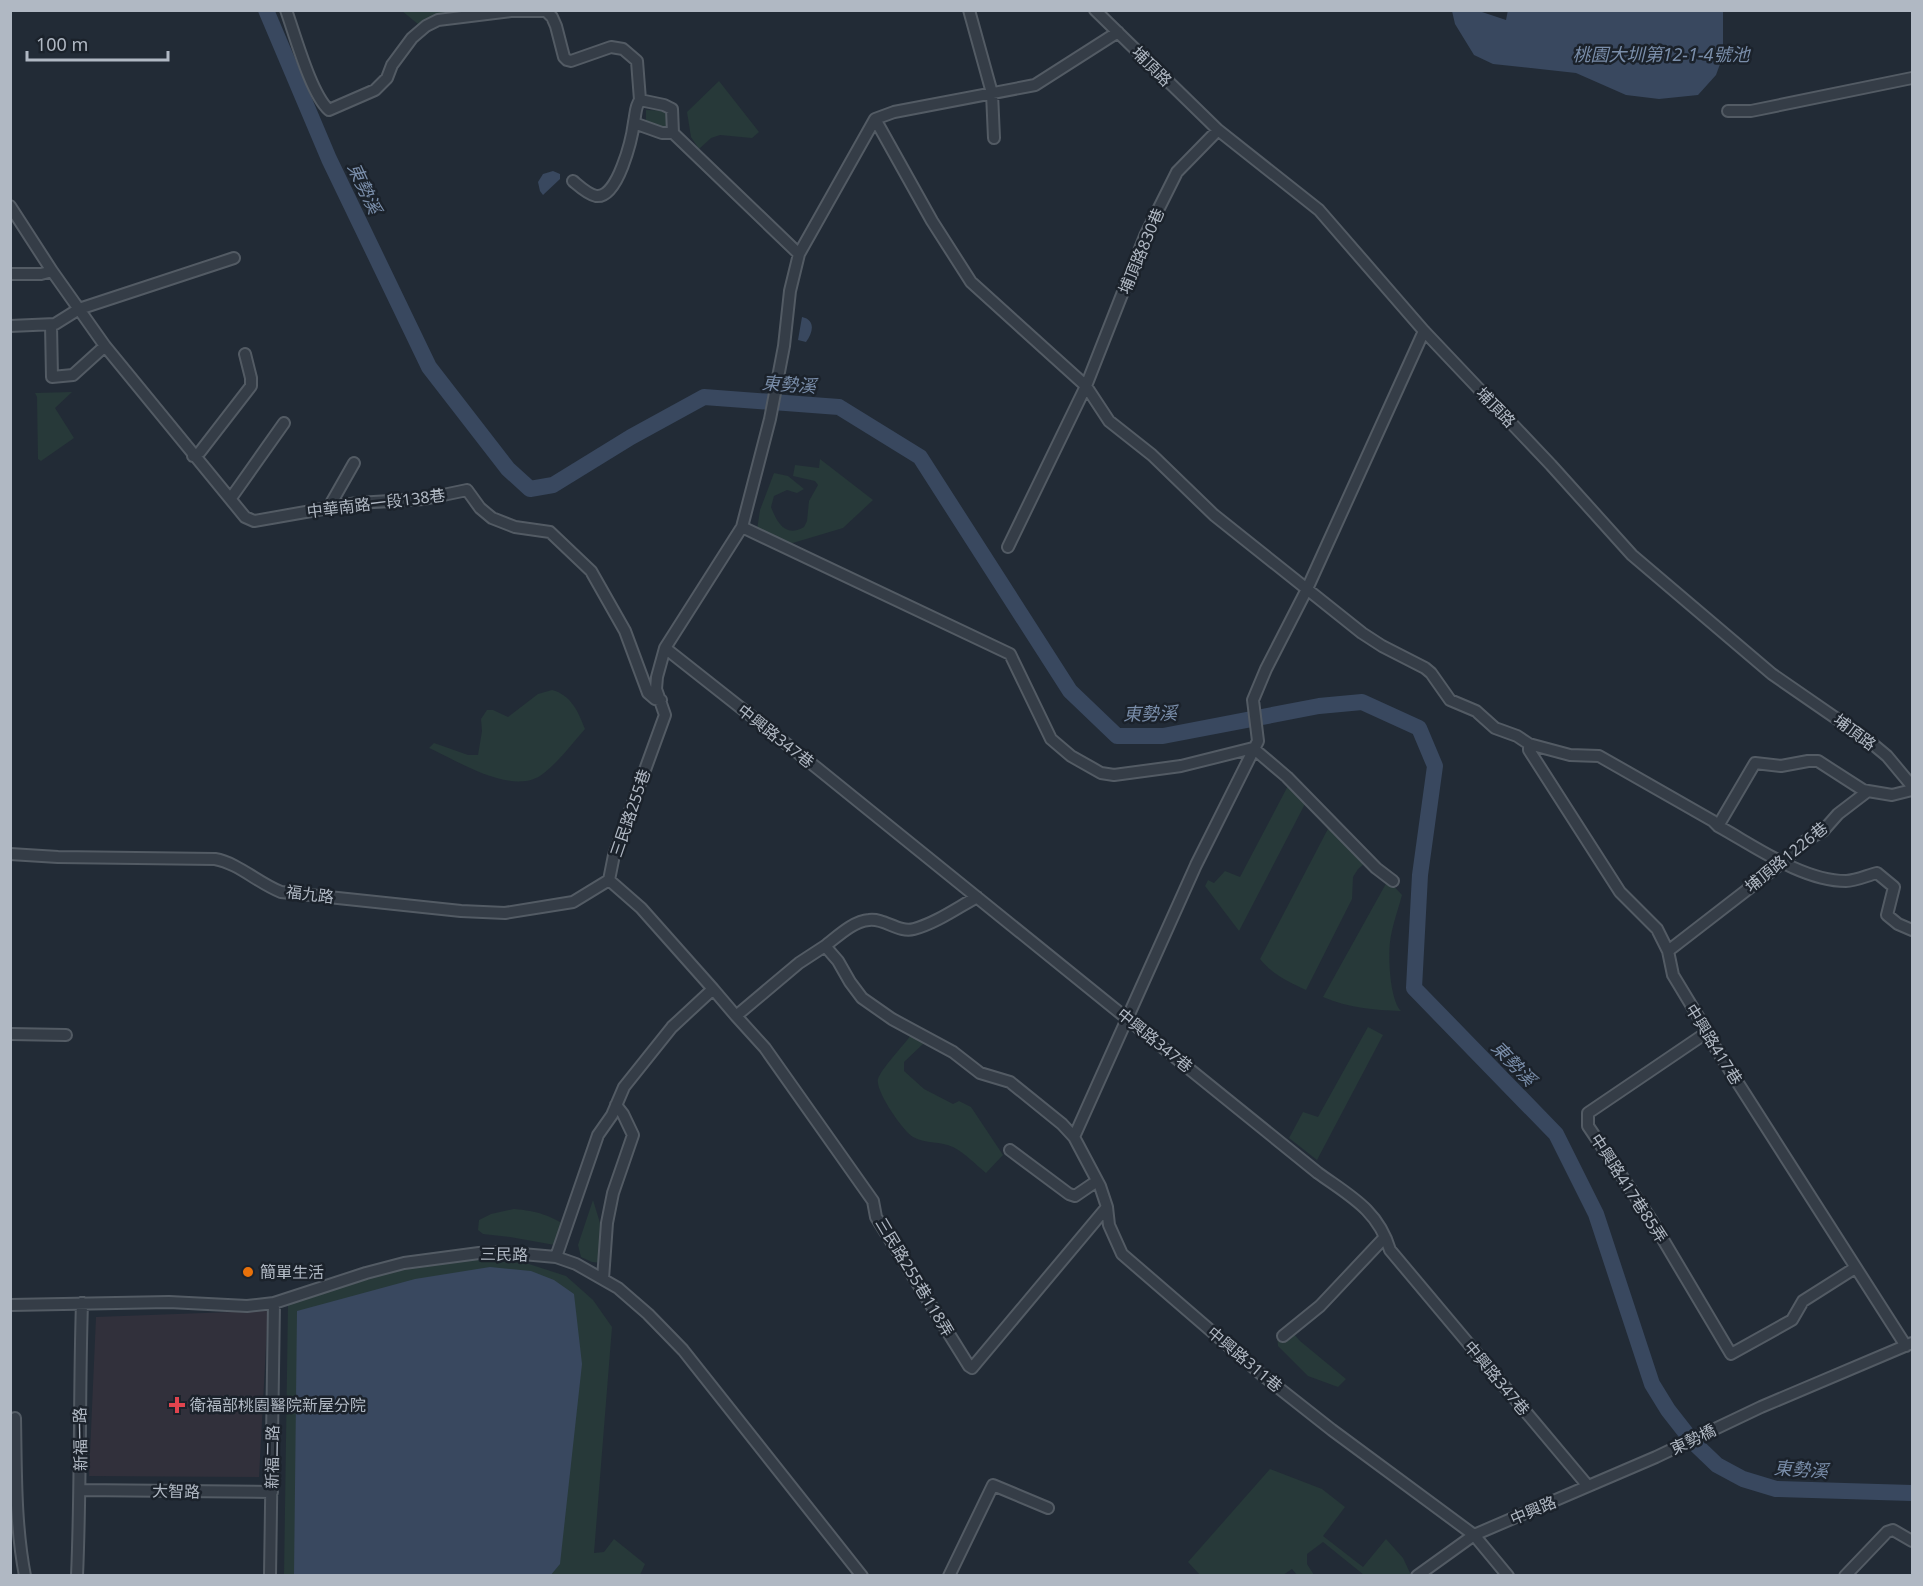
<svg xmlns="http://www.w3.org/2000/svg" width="1923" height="1586" font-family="'Noto Sans','Noto Sans TC',sans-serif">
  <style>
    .medical { fill: #31303b }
    .green { fill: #273939 }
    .water { fill: #39485f }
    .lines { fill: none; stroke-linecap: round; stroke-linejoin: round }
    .river { stroke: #39485f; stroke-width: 16 }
    .minor-casing { stroke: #535b64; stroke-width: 14 }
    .minor { stroke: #353d47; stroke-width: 10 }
    .food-dot { fill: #e8710a; stroke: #1b222b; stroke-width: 2 }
    .health-dot { fill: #e0444e; stroke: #1b222b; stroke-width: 2 }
    .labels { text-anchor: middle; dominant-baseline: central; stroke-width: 5; stroke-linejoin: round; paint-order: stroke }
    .street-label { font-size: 16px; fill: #b0b8c3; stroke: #1b222b }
    .poi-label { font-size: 16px; fill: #b0b8c3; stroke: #1b222b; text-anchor: start }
    .water-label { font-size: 18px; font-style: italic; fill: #7a8eaa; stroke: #1b222b }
  </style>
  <rect width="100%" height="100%" fill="#222b36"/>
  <path class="medical" d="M268 1309 259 1477 89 1476 96 1317 231 1312Z"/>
  <path class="green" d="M402 11H464V15L424 29Z
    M719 81 759 132 752 138 720 135 711 138 699 149 691 137 687 112Z
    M646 110 671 111 677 135 646 123Z
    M72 392 55 408 74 438 41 461 38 459 37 397 35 393Z
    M820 459 873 500 843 528 786 545 757 530 760 510 774 473 788 476 804 489 797 493 787 490 774 496 771 507C777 523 786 538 804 527L807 521 809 501 818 485 815 481 793 476 795 465 819 468Z
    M552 690C571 695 578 711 585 729 572 744 559 761 544 773 515 798 458 761 429 748L434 743 468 755H478L482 731 481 719 487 710H493L508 717 538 694Z
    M1290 782 1307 800 1239 931 1205 886 1208 880 1214 883 1225 871 1240 877Z
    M1330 825 1363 859 1364 864 1358 869 1353 877 1352 899 1306 990C1289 982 1272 974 1260 959Z
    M1388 880 1402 895C1398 910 1392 926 1390 942 1388 958 1390 1000 1401 1011 1374 1010 1349 1008 1323 997Z
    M1368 1027 1383 1035 1317 1160 1289 1138 1303 1112 1318 1117Z
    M911 1035 924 1043 904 1062V1071L924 1089 953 1104 959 1101 971 1107 1003 1155 986 1173C976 1165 965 1153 953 1147 941 1141 926 1144 913 1137 903 1131 875 1091 878 1079 881 1069 904 1045 911 1035Z
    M593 1200 600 1223 609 1241 603 1263 592 1262 581 1257 578 1245Z
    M514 1209C538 1211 549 1215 570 1228L566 1247 510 1237 483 1234 478 1230 479 1220 491 1214Z
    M501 1255 566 1276 593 1300 612 1327 594 1553 604 1552 614 1539 645 1564 640 1575 284 1576 288 1304 384 1271Z
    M1286 1325 1300 1341 1346 1379 1338 1387 1308 1376 1278 1346C1277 1336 1278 1331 1286 1325Z
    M1270 1469 1322 1489 1345 1507 1323 1536 1363 1567 1386 1539 1403 1558 1411 1575H1364L1323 1542 1307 1554V1564L1314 1575H1297L1292 1569 1283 1575H1200L1188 1562Z"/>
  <path class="water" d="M1508 10 1723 11V56L1716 75 1698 95 1659 99 1626 95 1576 73 1493 64 1474 55 1455 24 1452 11H1479L1506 20Z
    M553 171 560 174V179L543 195 540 191 538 182 543 174Z
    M802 317C816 320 813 333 806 342L798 340Z
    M490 1267 531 1271 554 1280 574 1294 582 1364 560 1564 550 1576 294 1575 297 1311 415 1279Z"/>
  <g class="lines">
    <path class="river" d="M266 10 329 159 429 367 508 469 530 489 553 485 631 437 704 397 839 407 920 457 1070 691 1117 736H1163L1319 706 1362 702 1419 728 1435 766 1420 875 1414 988 1556 1134 1596 1214 1652 1384 1668 1410 1693 1442 1717 1465 1743 1479 1776 1489 1912 1493"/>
    <g class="minor-casing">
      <path id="minor" d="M286 10C295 35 311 94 329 110L375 90 387 78 392 65 412 38 426 26 438 20 511 11H546L552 17 556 26 564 57 567 60 571 61 611 47 623 49 637 61 640 100
        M969 10 992 93 994 138
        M1095 10 1218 130 1319 210 1424 331 1551 465 1632 555 1772 674 1869 741 1887 756 1912 786
        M640 100 664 105 672 109 673 133
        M1728 111H1751L1912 78
        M875 119 932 221 971 282 1086 386 1109 421 1152 455 1214 515 1362 633 1382 646 1425 668 1431 673 1450 700 1476 711 1495 728 1517 736 1529 744 1570 755 1599 756 1713 821 1718 826C1756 847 1803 881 1846 881 1856 881 1868 875 1877 873L1894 887 1887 915 1898 924 1912 930
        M634 123 662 133H673L799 254
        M573 181C579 186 587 194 596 196 618 199 632 138 634 122 636 113 635 107 640 100
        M10 206 52 271 105 346 245 517 254 521 357 503 424 499 467 490 480 508 492 518 515 527 550 532 591 571 625 631 648 693 655 699 661 700
        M10 274H41L52 271
        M51 325 52 377 73 375 105 346
        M10 326 55 324 79 309 234 258
        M193 456 200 452 251 386V378L245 354
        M231 498 284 423
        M329 507 354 463
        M742 527 1010 654 1051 739 1071 756 1101 773 1114 775 1181 766 1253 748 1287 777 1376 868 1393 881
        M1008 547 1086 386 1145 236 1177 172 1218 130
        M665 648 817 768 1318 1173C1350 1196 1378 1210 1390 1250L1588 1486
        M1529 744V750L1620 892 1657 929 1668 951 1673 975 1702 1023 1706 1033 1906 1346
        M1718 826 1755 763 1781 766 1808 761H1818L1863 790 1868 791
        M10 854 58 857 215 859C238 863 258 883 281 892L461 911 505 913 573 902 609 880
        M825 946C837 937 853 921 869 920 885 918 898 933 914 929 936 923 957 908 977 897
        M1668 951 1783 862 1805 841 1823 831 1838 814 1868 791 1892 795 1912 790
        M713 989 736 1016 799 963 825 946 838 961 850 982 862 998 892 1019 953 1052 980 1073 1010 1082 1062 1124 1074 1137 1100 1186 1107 1207 1109 1225 1122 1254 1261 1374 1332 1430 1474 1535 1508 1576
        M736 1016 765 1048 873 1201 876 1217 969 1366 972 1368 1107 1207
        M1706 1033 1588 1113V1126L1652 1221 1731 1354 1792 1320 1803 1301 1855 1268
        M10 1034 66 1035
        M1074 1137 1196 865 1258 741 1253 700 1266 669 1307 589 1424 331
        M1010 1150 1069 1194 1075 1196 1097 1181
        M556 1257 598 1135 612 1115 624 1087 672 1027 713 989 641 908 609 880 614 855 665 715 656 689 657 677 665 648 742 527 770 419 784 346 790 291 799 254 875 119 894 112 1035 85 1118 32
        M603 1279 607 1223 613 1193 633 1135 623 1114 616 1105
        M10 1305 169 1302 247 1306 274 1303 366 1273 404 1263 479 1253 500 1252 556 1257 576 1264 618 1288 648 1314 683 1350 862 1576
        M1283 1336 1320 1306 1385 1237
        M15 1418C16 1470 15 1524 25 1576
        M80 1490 272 1492
        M77 1576C81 1485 79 1394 82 1303
        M270 1576 274 1303
        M949 1576 993 1485 1048 1508
        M1417 1576 1474 1535 1656 1457 1761 1407 1912 1343
        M1845 1576 1887 1532 1893 1530 1912 1541"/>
    </g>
    <use href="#minor" class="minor"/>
  </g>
  <circle class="food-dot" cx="248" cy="1272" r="6"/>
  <path class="health-dot" d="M174 1396h6v6h6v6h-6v6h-6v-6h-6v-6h6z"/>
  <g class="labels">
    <g class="street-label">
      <text transform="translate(1152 66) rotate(45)">埔頂路</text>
      <text transform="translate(1141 251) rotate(-67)">埔頂路830巷</text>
      <text transform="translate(1496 407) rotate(46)">埔頂路</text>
      <text transform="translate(376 503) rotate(-7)">中華南路一段138巷</text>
      <text transform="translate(1855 732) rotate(37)">埔頂路</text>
      <text transform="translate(776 736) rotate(38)">中興路347巷</text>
      <text transform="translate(630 813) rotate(-71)">三民路255巷</text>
      <text transform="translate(1786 857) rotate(-39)">埔頂路1226巷</text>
      <text transform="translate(310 894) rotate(7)">福九路</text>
      <text transform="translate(1155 1040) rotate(39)">中興路347巷</text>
      <text transform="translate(1714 1044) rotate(58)">中興路417巷</text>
      <text transform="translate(1629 1188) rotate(57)">中興路417巷85弄</text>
      <text transform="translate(504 1254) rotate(1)">三民路</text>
      <text transform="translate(915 1277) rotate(59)">三民路255巷118弄</text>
      <text transform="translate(1245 1359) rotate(40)">中興路311巷</text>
      <text transform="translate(1497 1378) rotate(50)">中興路347巷</text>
      <text transform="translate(80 1439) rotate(-91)">新福一路</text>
      <text transform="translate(1693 1439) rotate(-26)">東勢橋</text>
      <text transform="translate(272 1457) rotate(-89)">新福二路</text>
      <text transform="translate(176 1491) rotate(1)">大智路</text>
      <text transform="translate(1533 1510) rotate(-23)">中興路</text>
    </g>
    <g class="poi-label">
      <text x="260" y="1272">簡單生活</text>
      <text x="190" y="1405">衛福部桃園醫院新屋分院</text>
    </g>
    <g class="water-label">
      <text x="1661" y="54">桃園大圳第12-1-4號池</text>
      <text transform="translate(365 188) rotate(65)">東勢溪</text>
      <text transform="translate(789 384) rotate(4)">東勢溪</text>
      <text transform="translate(1150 713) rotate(-1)">東勢溪</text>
      <text transform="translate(1514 1063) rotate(46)">東勢溪</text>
      <text transform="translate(1801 1469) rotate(4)">東勢溪</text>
    </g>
  </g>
  <rect width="1923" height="1586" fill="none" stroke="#b0b8c3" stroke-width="24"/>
  <path d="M27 51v9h141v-9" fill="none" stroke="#b0b8c3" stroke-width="3"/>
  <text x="36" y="51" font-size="18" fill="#b0b8c3" stroke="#1b222b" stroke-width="4.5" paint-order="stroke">100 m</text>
</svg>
